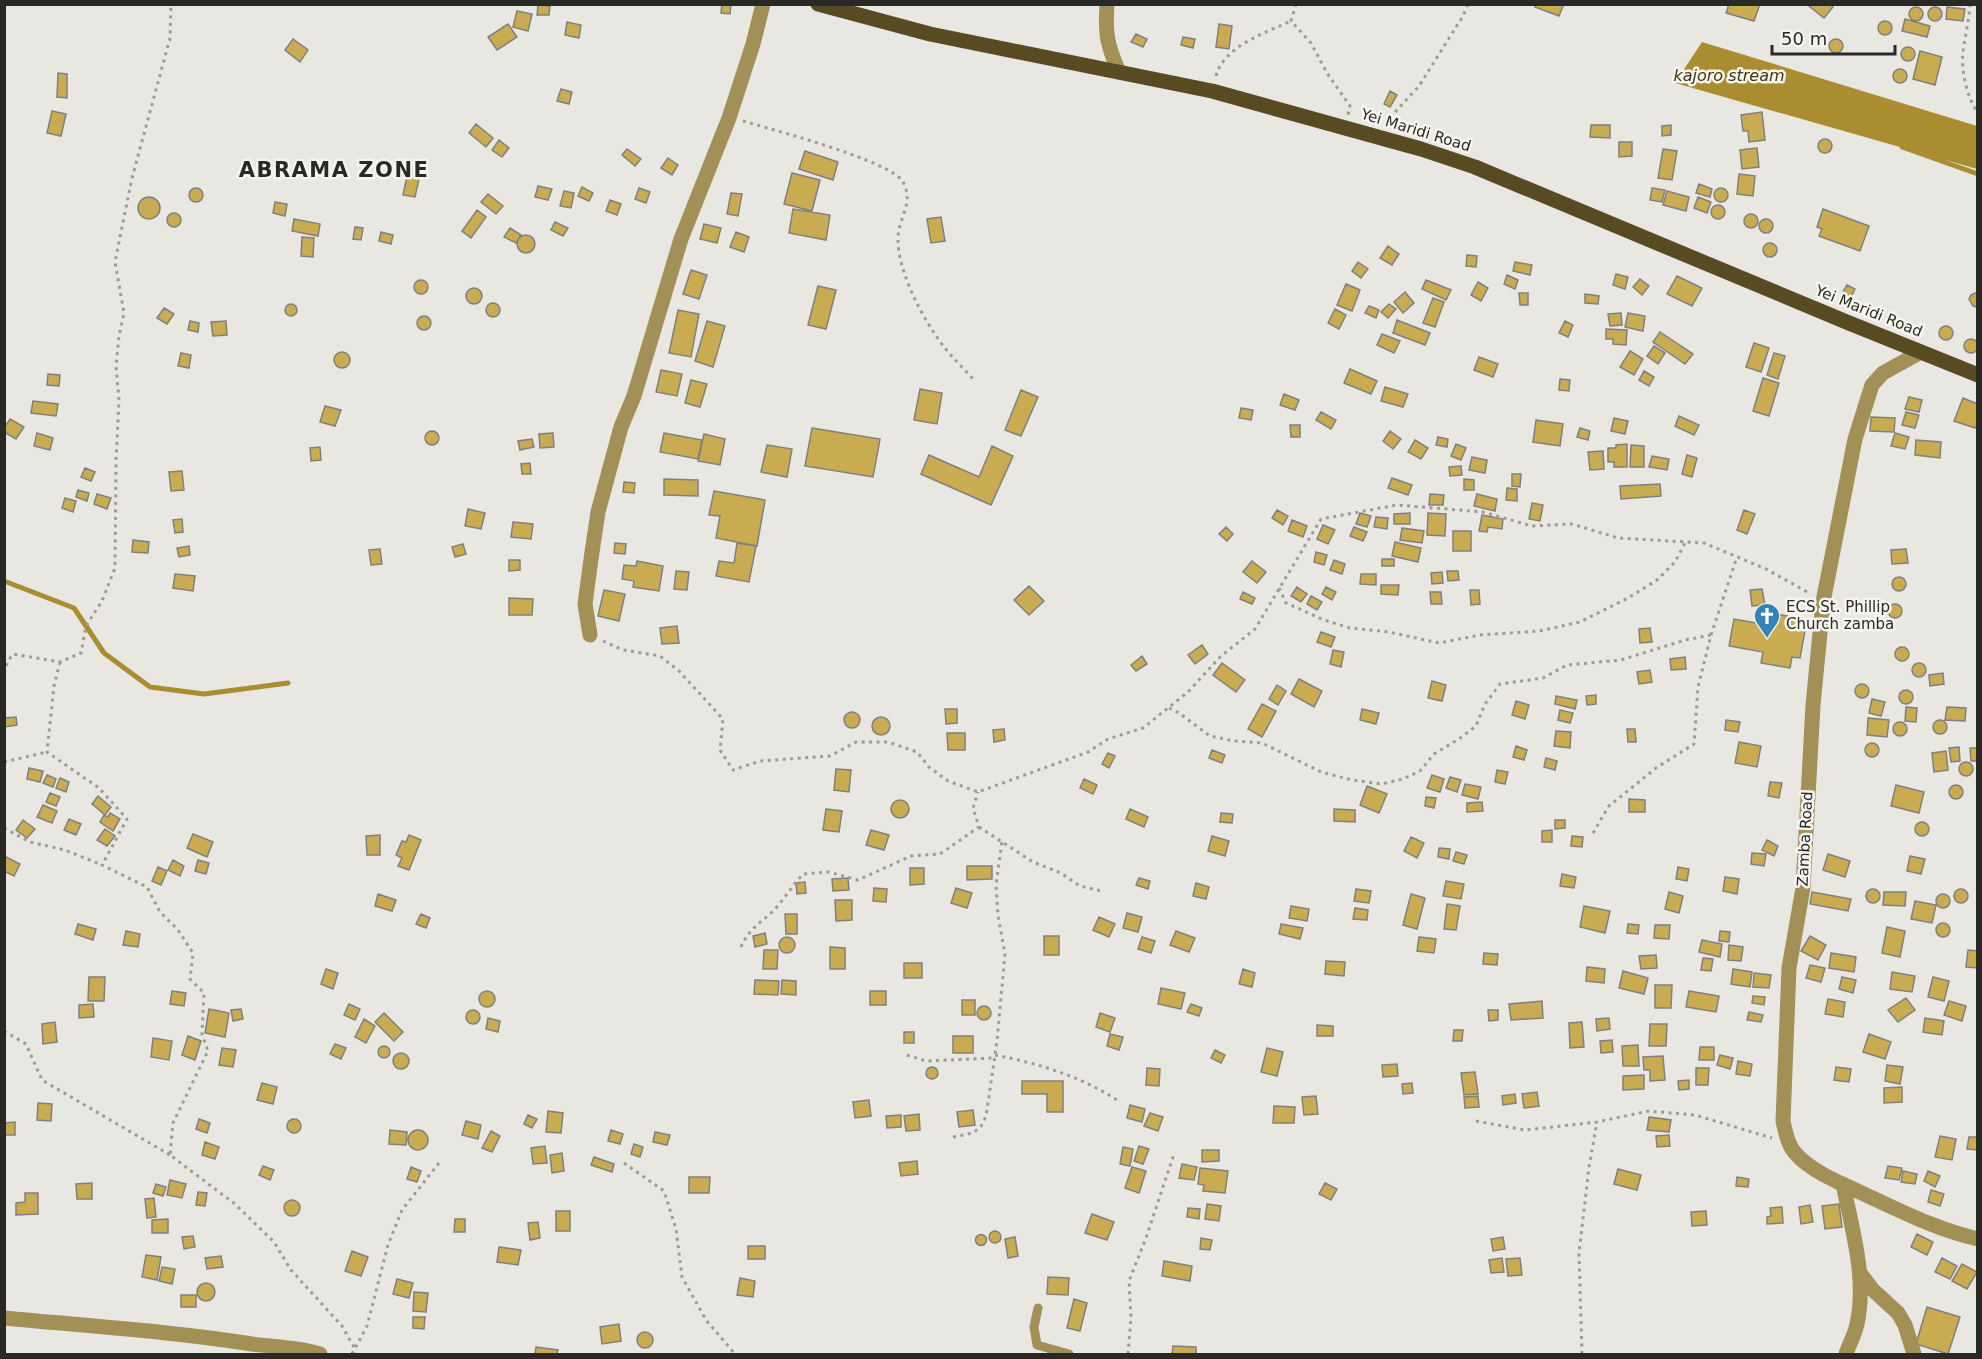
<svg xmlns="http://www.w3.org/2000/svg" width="1982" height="1359" font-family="'DejaVu Sans',sans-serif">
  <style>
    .water { fill: #aa8d30 }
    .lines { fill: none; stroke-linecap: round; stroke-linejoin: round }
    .stream { stroke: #aa8d30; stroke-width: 5 }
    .building { fill: #c9ab52; stroke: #82807a; stroke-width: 1.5 }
    .path { stroke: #9c9b96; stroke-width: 3; stroke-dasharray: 3 4.5; stroke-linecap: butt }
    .lane { stroke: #a39057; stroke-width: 9 }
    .street { stroke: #a39057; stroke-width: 15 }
    .primary { stroke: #584a23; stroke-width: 15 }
    .labels { text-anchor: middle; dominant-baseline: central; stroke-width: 5; stroke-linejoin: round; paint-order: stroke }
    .street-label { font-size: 15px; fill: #282825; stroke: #f6f4ee }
    .poi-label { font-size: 15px; fill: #282825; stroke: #f6f4ee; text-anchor: start }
    .water-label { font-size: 16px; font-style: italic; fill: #41350d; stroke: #f6f4ee }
    .district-label { font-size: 21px; font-weight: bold; letter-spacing: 1.5px; fill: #282825; stroke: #f6f4ee }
  </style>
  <rect width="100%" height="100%" fill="#e9e7e1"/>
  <path class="water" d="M1702 42 1977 126V169L1675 83Z"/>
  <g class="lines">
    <path class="stream" d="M1902 147 1978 174
      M4 581 74 608 104 653 150 687 204 694 288 683"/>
  </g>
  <path class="building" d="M722 4H731L730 14 721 13Z
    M1536 4H1564L1559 16 1535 7Z
    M1729 4H1760L1754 21 1726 13Z
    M1810 4H1830L1833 7 1824 18 1809 6Z
    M538 5 550 6 549 15H537Z
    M1947 7 1965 9 1963 21 1946 19Z
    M1928 14a7 7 0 1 1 14 0a7 7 0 1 1-14 0Z
    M1909 14a7 7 0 1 1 14 0a7 7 0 1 1-14 0Z
    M517 11 532 14 528 31 513 27Z
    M1905 19 1930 26 1927 37 1902 31Z
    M1878 28a7 7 0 1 1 14 0a7 7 0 1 1-14 0Z
    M567 22 581 25 579 38 565 35Z
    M508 24 517 37 497 50 488 37Z
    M1219 24 1232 26 1229 49 1216 47Z
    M1136 34 1147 39 1143 47 1131 42Z
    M1183 37 1195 39 1193 48 1181 45Z
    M293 39 308 50 300 62 285 50Z
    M1829 46a7 7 0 1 1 14 0a7 7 0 1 1-14 0Z
    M1901 54a7 7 0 1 1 14 0a7 7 0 1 1-14 0Z
    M1920 51 1942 57 1935 85 1913 79Z
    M1893 76a7 7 0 1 1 14 0a7 7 0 1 1-14 0Z
    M58 73 67 74V98L57 97Z
    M561 89 572 92 569 104 557 101Z
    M1390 91 1397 95 1390 107 1384 104Z
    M52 111 66 114 61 136 47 133Z
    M1762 112 1765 140 1749 142 1748 131H1743L1741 115Z
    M476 124 493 138 486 147 469 133Z
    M1591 125H1610V138L1590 137Z
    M1671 125V135L1662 136V126Z
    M1818 146a7 7 0 1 1 14 0a7 7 0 1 1-14 0Z
    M499 140 509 148 502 157 492 150Z
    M1619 142H1632V156L1619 157Z
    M1757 148 1759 167 1742 169 1740 150Z
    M627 149 641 159 635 166 622 155Z
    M1663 149 1677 151 1672 180 1658 178Z
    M805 151 838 162 833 180 799 169Z
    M668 158 678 165 672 175 661 168Z
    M409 167 421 170 415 197 403 195Z
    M792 173 820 180 812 211 784 204Z
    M1739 174 1755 176 1753 196 1737 194Z
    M1699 184 1712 189 1710 197 1696 193Z
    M538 186 552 189 548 200 535 197Z
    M582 187 593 193 589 201 578 196Z
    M639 188 650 192 646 203 635 199Z
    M1652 188 1665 190 1662 202 1650 200Z
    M189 195a7 7 0 1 1 14 0a7 7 0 1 1-14 0Z
    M1714 195a7 7 0 1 1 14 0a7 7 0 1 1-14 0Z
    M564 191 574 193 571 208 560 206Z
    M1667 191 1689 197 1686 211 1663 205Z
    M731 193 742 194 738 216 727 214Z
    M488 194 503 206 496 214 481 202Z
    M138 208a11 11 0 1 1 22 0a11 11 0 1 1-22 0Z
    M1698 197 1711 202 1707 213 1694 208Z
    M610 200 621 204 617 215 606 211Z
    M275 202 287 204 285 216 273 213Z
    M1711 212a7 7 0 1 1 14 0a7 7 0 1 1-14 0Z
    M793 209 830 215 826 240 789 233Z
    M1823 209 1869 226 1860 251 1819 236 1822 229 1817 227Z
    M477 210 486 217 471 238 462 231Z
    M167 220a7 7 0 1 1 14 0a7 7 0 1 1-14 0Z
    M1744 221a7 7 0 1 1 14 0a7 7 0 1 1-14 0Z
    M941 217 945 241 931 243 927 219Z
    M294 219 320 224 318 236 292 231Z
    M1759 226a7 7 0 1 1 14 0a7 7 0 1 1-14 0Z
    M555 222 568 228 563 236 551 230Z
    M704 224 721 228 717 243 700 239Z
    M355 227 363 228 361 240 353 239Z
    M510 228 521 235 516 243 504 237Z
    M381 232 393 235 391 244 379 241Z
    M736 232 749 237 744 252 730 247Z
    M517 244a9 9 0 1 1 18 0a9 9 0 1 1-18 0Z
    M302 237 314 238 313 257 301 256Z
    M1763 250a7 7 0 1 1 14 0a7 7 0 1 1-14 0Z
    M1388 246 1399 254 1392 265 1380 258Z
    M1467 255 1477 256 1476 267 1466 266Z
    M1358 262 1368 269 1361 278 1352 271Z
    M1515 262 1532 265 1530 275 1513 271Z
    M691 270 707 275 699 299 683 294Z
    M1616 274 1628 277 1625 289 1613 285Z
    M1507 275 1518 280 1515 289 1504 284Z
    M1677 276 1702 288 1692 306 1667 294Z
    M1640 279 1649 286 1642 295 1633 287Z
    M414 287a7 7 0 1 1 14 0a7 7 0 1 1-14 0Z
    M1426 280 1451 290 1446 300 1422 289Z
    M1478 282 1488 288 1481 301 1471 295Z
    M1346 284 1360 290 1352 311 1337 305Z
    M1847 285 1855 289 1850 299 1841 295Z
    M818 286 836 290 826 329 808 325Z
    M466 296a8 8 0 1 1 16 0a8 8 0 1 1-16 0Z
    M1405 292 1414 303 1403 313 1394 302Z
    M1519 293H1528V305H1520Z
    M1975 293H1978L1977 307 1973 306 1969 299 1971 295Z
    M1585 294 1599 296 1598 304 1585 303Z
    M1433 298 1444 302 1435 327 1423 323Z
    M486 310a7 7 0 1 1 14 0a7 7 0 1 1-14 0Z
    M285 310a6 6 0 1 1 12 0a6 6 0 1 1-12 0Z
    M1389 304 1396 309 1388 318 1381 312Z
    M1369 306 1379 310 1376 318 1365 313Z
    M164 308 174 314 167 324 157 318Z
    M1335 309 1346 315 1339 329 1328 323Z
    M678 310 699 314 691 357 669 353Z
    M1621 313 1622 325 1610 326 1608 314Z
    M1628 313 1645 316 1643 331 1625 327Z
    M417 323a7 7 0 1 1 14 0a7 7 0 1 1-14 0Z
    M1397 320 1430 333 1425 345 1393 333Z
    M190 321 199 323 198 332 188 330Z
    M226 321 227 335 213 336 211 322Z
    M707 321 725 326 713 367 695 361Z
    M1565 321 1573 325 1568 337 1559 333Z
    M1939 333a7 7 0 1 1 14 0a7 7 0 1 1-14 0Z
    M1606 329 1627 330 1626 345 1613 344V339H1606Z
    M1660 332 1693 354 1685 364 1653 342Z
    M1382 334 1400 341 1394 353 1377 345Z
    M1964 346a7 7 0 1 1 14 0a7 7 0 1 1-14 0Z
    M1754 343 1769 348 1761 372 1746 367Z
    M1654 346 1665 353 1658 364 1647 356Z
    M1630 351 1643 359 1634 375 1620 367Z
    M334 360a8 8 0 1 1 16 0a8 8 0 1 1-16 0Z
    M181 353 191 355 189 368 178 366Z
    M1774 353 1785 356 1778 379 1767 375Z
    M1479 357 1498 364 1493 377 1474 370Z
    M1350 369 1377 381 1371 394 1344 383Z
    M661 370 682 374 677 396 656 392Z
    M1644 371 1654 377 1649 386 1639 380Z
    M48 374 60 375 59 386 47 385Z
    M1763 378 1779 383 1769 416 1753 411Z
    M1560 379 1570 380 1569 391 1559 390Z
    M691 380 707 384 700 407 685 403Z
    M1385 387 1408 394 1403 407 1381 401Z
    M920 389 942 393 937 424 914 420Z
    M1021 390 1038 397 1021 436 1005 430Z
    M1284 394 1299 400 1295 410 1280 405Z
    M1909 397 1922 400 1919 412 1905 409Z
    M1963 398 1978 404V423L1975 428 1954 421Z
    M33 401 58 404 56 416 31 413Z
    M325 406 341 410 335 426 320 422Z
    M1241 408 1253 410 1251 420 1239 418Z
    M1321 412 1336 420 1331 429 1316 420Z
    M1906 412 1919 415 1915 428 1902 425Z
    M1679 416 1699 425 1694 435 1675 426Z
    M1871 417 1895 418 1894 432 1870 431Z
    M1614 418 1628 421 1625 434 1611 431Z
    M10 419 24 427 16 439 4 432V428Z
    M1536 420 1563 424 1560 446 1533 442Z
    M1290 425H1300V437H1291Z
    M812 428 880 439 873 477 805 466Z
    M1580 428 1590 431 1588 440 1577 437Z
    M1390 431 1401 439 1393 449 1383 441Z
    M425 438a7 7 0 1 1 14 0a7 7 0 1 1-14 0Z
    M37 433 53 438 50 450 34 446Z
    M553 433 554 447 540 448 539 434Z
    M664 433 702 440 698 459 660 452Z
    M1895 433 1909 437 1905 449 1891 446Z
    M704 434 725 439 720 465 698 461Z
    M1438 437 1448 439 1447 447 1436 445Z
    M532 439 534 447 520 450 518 441Z
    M1415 440 1428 448 1421 459 1408 452Z
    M1916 440 1941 442 1940 458 1915 455Z
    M1456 444 1466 448 1461 460 1451 456Z
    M1627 444V467H1614V462H1608V448H1616V445Z
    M767 445 792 449 787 477 761 472Z
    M1631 445 1644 446V467H1630Z
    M992 446 1013 456 991 505 921 474 929 455 979 477Z
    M320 447 321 460 311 461 310 448Z
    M1603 451 1604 469 1590 470 1588 452Z
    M1687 455 1697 458 1692 477 1682 474Z
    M1652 456 1669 459 1667 470 1649 467Z
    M1472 457 1487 460 1485 473 1469 470Z
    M530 463 531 474H522L521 464Z
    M1461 466 1462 475 1450 476 1449 467Z
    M85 468 95 472 91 481 81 477Z
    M182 471 184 490 171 491 169 472Z
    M1512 474H1521L1520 487 1512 486Z
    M1392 478 1412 485 1408 495 1388 488Z
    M664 479 698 480V496L664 495Z
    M1464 479 1474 480V490H1464Z
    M624 482 635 483 634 493 623 492Z
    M1660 484 1661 496 1621 499 1620 486Z
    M1507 488 1517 489V501L1506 500Z
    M78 490 89 493 87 501 76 497Z
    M714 491 765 500 757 546 716 538 720 516 709 515Z
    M97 494 111 498 107 509 94 504Z
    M1430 494 1444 495 1443 505H1429Z
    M1477 494 1497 499 1495 511 1474 506Z
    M65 498 76 501 73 512 62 508Z
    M1532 503 1543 505 1540 521 1529 519Z
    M468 509 485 513 481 529 465 526Z
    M1277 510 1288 516 1283 525 1272 518Z
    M1744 510 1755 514 1747 534 1737 530Z
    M1360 513 1371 516 1367 527 1356 524Z
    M1410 513V524H1394V514Z
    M1428 513 1446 514 1445 536 1427 535Z
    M1482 515 1503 519 1502 529 1488 527 1487 532 1479 531Z
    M1376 517 1388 518 1387 529 1374 527Z
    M182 519 183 532 175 533 173 520Z
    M1292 520 1307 526 1303 537 1288 531Z
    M513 522 533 524 531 539 511 537Z
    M1323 525 1335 530 1328 544 1317 539Z
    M1226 527 1233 534 1227 541 1219 534Z
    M1354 527 1367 532 1363 541 1350 536Z
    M1402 528 1424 531 1422 543 1400 540Z
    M1453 531H1471V551H1453Z
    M133 540 149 542 148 553 132 552Z
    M1395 542 1421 548 1418 562 1392 556Z
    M615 543 626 544 625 554 614 553Z
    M737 543 756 546 749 582 716 576 719 561 734 563Z
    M463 544 466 554 455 557 452 547Z
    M189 546 190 555 179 557 177 548Z
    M380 549 382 564 371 565 369 550Z
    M1906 549 1908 563 1892 564 1891 550Z
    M1316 552 1327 555 1324 565 1314 562Z
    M1382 559H1394V566H1382Z
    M509 560H520V570L509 571Z
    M1334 560 1345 564 1342 574 1330 570Z
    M637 561 663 566 659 591 633 587 634 581 622 579 624 565 636 566Z
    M1252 561 1266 572 1257 583 1243 572Z
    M676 571 689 572 687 590 674 589Z
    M1447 571H1458L1459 580 1448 581Z
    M1442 572 1443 583 1432 584 1431 573Z
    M175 574 195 576 193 591 173 588Z
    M1361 574H1376V585L1360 584Z
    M1892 584a7 7 0 1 1 14 0a7 7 0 1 1-14 0Z
    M1381 585H1399L1398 595 1381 594Z
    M1029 586 1044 601 1029 615 1014 600Z
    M1297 587 1307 594 1301 602 1291 596Z
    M1326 587 1336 592 1332 600 1322 594Z
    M1762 589 1765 605 1752 606 1750 590Z
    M604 590 625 594 619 621 598 616Z
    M1470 590H1479L1480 604 1471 605Z
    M1243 592 1255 598 1252 604 1240 599Z
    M1430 592H1441L1442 604H1431Z
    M1311 596 1322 602 1317 610 1307 604Z
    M509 598 533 599 532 615H509Z
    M1888 611a7 7 0 1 1 14 0a7 7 0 1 1-14 0Z
    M1770 613 1799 618 1798 629 1805 631 1800 658 1792 657 1790 668 1761 663 1763 652 1729 646 1734 619 1768 625Z
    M677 626 679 643 662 644 660 628Z
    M1650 628 1652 642 1640 643 1639 629Z
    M1321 632 1335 637 1331 647 1317 642Z
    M1202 645 1208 654 1195 664 1188 655Z
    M1895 654a7 7 0 1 1 14 0a7 7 0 1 1-14 0Z
    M1333 650 1344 652 1341 667 1330 664Z
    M1142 656 1147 664 1136 671 1131 665Z
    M1685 657 1686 669 1671 670 1670 659Z
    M1222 663 1245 680 1236 692 1213 675Z
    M1912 670a7 7 0 1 1 14 0a7 7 0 1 1-14 0Z
    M1650 670 1652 682 1639 684 1637 672Z
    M1943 673 1944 684 1930 686 1929 675Z
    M1299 679 1322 691 1314 707 1291 694Z
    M1432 681 1446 685 1442 701 1428 698Z
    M1855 691a7 7 0 1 1 14 0a7 7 0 1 1-14 0Z
    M1277 685 1286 691 1278 705 1269 699Z
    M1899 697a7 7 0 1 1 14 0a7 7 0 1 1-14 0Z
    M1596 695V704L1587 705 1586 696Z
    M1556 696 1577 700 1575 709 1555 704Z
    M1872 699 1885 702 1881 716 1869 713Z
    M1516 701 1529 705 1525 719 1512 715Z
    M1262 704 1276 711 1262 737 1248 729Z
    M1906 707 1917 708 1916 722 1905 721Z
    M1947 707 1966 708 1965 721 1945 720Z
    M945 709H957V723L946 724Z
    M1362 709 1379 713 1376 724 1360 720Z
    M1560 710 1573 713 1570 723 1558 720Z
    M844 720a8 8 0 1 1 16 0a8 8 0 1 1-16 0Z
    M872 726a9 9 0 1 1 18 0a9 9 0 1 1-18 0Z
    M16 717 17 725 4 727V718Z
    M1868 718 1889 720 1887 737 1867 735Z
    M1726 720 1740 722 1738 732 1725 730Z
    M1933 727a7 7 0 1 1 14 0a7 7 0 1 1-14 0Z
    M1893 729a7 7 0 1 1 14 0a7 7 0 1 1-14 0Z
    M1004 729 1005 740 994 742 993 730Z
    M1627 729H1635L1636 742H1628Z
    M1556 731 1571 732 1570 748 1554 746Z
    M947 733H965V750H948Z
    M1739 742 1761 746 1757 767 1735 763Z
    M1865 750a7 7 0 1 1 14 0a7 7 0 1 1-14 0Z
    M1516 746 1527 750 1524 760 1513 757Z
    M1959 747 1960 761 1951 762 1949 748Z
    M1970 748H1978V761H1971Z
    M1212 750 1225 755 1222 763 1209 758Z
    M1946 751 1948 770 1934 772 1932 753Z
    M1108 753 1115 756 1109 768 1102 764Z
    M1546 758 1557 761 1555 770 1544 767Z
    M1959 769a7 7 0 1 1 14 0a7 7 0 1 1-14 0Z
    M29 768 43 771 40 782 27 779Z
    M836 769 851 770 849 792 834 790Z
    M1497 770 1508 772 1505 784 1495 782Z
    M47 775 56 779 53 787 43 783Z
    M1432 775 1444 779 1440 792 1427 788Z
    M1450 777 1461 780 1457 792 1446 788Z
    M60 778 69 782 66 792 56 788Z
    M1084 779 1097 785 1093 794 1080 788Z
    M1770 782 1782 783 1779 798 1768 796Z
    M1465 784 1481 787 1478 799 1462 795Z
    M1896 785 1924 792 1919 813 1891 806Z
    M1949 792a7 7 0 1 1 14 0a7 7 0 1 1-14 0Z
    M1367 786 1387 794 1379 813 1360 805Z
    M50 793 60 797 56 806 46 802Z
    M98 796 111 807 105 815 92 804Z
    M1426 797 1436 798 1434 808 1425 806Z
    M1629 799 1645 800V812H1629Z
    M891 809a9 9 0 1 1 18 0a9 9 0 1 1-18 0Z
    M1482 802 1483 811 1467 812V803Z
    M43 805 57 811 52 823 37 817Z
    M826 809 842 811 839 832 823 830Z
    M1130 809 1148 817 1144 827 1126 819Z
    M1334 809 1355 810V822L1334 821Z
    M110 813 120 819 113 831 100 822 104 815 108 817Z
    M1221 813 1233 814 1232 823 1220 822Z
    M69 819 81 824 76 835 64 830Z
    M23 820 35 829 27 838 16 830Z
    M1555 820H1565V828L1555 829Z
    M1915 829a7 7 0 1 1 14 0a7 7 0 1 1-14 0Z
    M105 829 115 836 107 846 97 840Z
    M871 830 889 835 884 850 866 845Z
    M1552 830V842H1542V831Z
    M193 834 213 842 207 857 187 848Z
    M380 835V855H367L366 836Z
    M409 835 421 840 409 870 398 866 402 858 396 855 402 841 406 842Z
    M1212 836 1229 841 1225 856 1208 851Z
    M1572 836 1583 837 1582 847 1571 846Z
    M1411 837 1424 843 1417 858 1404 851Z
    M1767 840 1778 846 1774 856 1762 850Z
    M1439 848 1450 849 1449 859 1438 857Z
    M1456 852 1467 855 1464 864 1453 861Z
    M1752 853 1766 854 1764 866 1751 864Z
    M1828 854 1850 861 1845 877 1823 870Z
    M4 856 20 864 14 876 4 871Z
    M1910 856 1925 859 1921 874 1907 871Z
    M173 860 184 866 180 876 168 870Z
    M198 860 209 863 206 874 195 871Z
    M967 866H992V879L967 880Z
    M158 867 167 871 161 885 152 881Z
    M1678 867 1689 869 1687 881 1676 879Z
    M910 868H924V884L910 885Z
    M1562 874 1576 877 1574 888 1560 886Z
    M1725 877 1739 879 1737 894 1723 891Z
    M848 878 849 890 833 891 832 879Z
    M1139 878 1150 881 1148 889 1136 885Z
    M1446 881 1464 884 1461 899 1443 896Z
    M805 882 806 893 797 894 796 883Z
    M1196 883 1209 887 1206 899 1193 896Z
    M874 888 887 889 886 902 873 901Z
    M956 888 972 893 967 908 951 903Z
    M1356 889 1371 891 1369 903 1354 901Z
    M1954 896a7 7 0 1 1 14 0a7 7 0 1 1-14 0Z
    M1866 896a7 7 0 1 1 14 0a7 7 0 1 1-14 0Z
    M1669 892 1683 896 1679 913 1665 909Z
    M1812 892 1851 899 1848 911 1810 904Z
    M1884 892H1906L1905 906 1883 905Z
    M378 894 396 900 392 911 375 906Z
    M1411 894 1425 898 1417 929 1403 925Z
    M1936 901a7 7 0 1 1 14 0a7 7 0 1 1-14 0Z
    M835 900H852V920L836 921Z
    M1915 901 1936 905 1932 923 1911 919Z
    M1447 904 1460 906 1456 930 1444 929Z
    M1291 906 1309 909 1307 921 1289 918Z
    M1584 906 1610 911 1605 933 1580 927Z
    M1355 908 1368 910 1367 920 1353 919Z
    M1127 913 1142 917 1138 932 1123 928Z
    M421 914 430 918 426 928 416 924Z
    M785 914H797V934H786Z
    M1099 917 1115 924 1109 937 1093 930Z
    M1936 930a7 7 0 1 1 14 0a7 7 0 1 1-14 0Z
    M78 924 96 929 93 940 75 934Z
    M1281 924 1303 928 1300 939 1279 934Z
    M1628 924 1639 925 1638 934 1627 933Z
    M1655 925H1670L1669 939 1654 938Z
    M1887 927 1905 931 1900 957 1882 953Z
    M126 931 140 934 138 947 123 945Z
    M1176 931 1195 938 1189 952 1170 945Z
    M1720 931 1730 932 1729 942 1719 941Z
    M765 933 767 944 755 947 753 936Z
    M1044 936H1059V955H1044Z
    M1810 936 1826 945 1818 960 1801 951Z
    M1142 937 1155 941 1151 953 1138 949Z
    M1419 937 1436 939 1434 953 1417 951Z
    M779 945a8 8 0 1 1 16 0a8 8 0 1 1-16 0Z
    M1702 940 1722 944 1720 957 1699 952Z
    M1729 945 1743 947 1741 961 1728 960Z
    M830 947 845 948V969H830Z
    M764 950H778L777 969H763Z
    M1968 950 1978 951V968L1966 967Z
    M1484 953 1498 954 1497 965 1483 964Z
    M1831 953 1856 957 1854 972 1829 968Z
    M1656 955 1657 968 1641 969 1639 956Z
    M1703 958 1713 959 1711 971 1701 970Z
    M1326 961 1345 962 1344 976 1325 974Z
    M904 963H922V978H904Z
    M1810 965 1825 968 1821 982 1806 978Z
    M1587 967 1605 969 1604 983 1586 981Z
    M326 969 338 973 333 989 321 984Z
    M1243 969 1255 973 1252 987 1239 984Z
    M1733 969 1752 972 1750 987 1731 984Z
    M1623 971 1648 978 1644 994 1619 988Z
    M1892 972 1915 976 1912 992 1890 989Z
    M1754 973 1771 975 1769 988 1753 987Z
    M89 977H105L104 1001H88Z
    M1842 977 1856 980 1853 993 1839 989Z
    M1933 977 1949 981 1944 1001 1928 997Z
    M755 980 779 981 778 995 754 994Z
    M782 980 796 981V995L781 994Z
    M1655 985H1672L1671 1008H1655Z
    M1161 988 1185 993 1181 1009 1158 1004Z
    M172 991 186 993 184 1006 170 1004Z
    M870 991H886V1005H870Z
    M1689 991 1719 996 1716 1012 1686 1007Z
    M479 999a8 8 0 1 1 16 0a8 8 0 1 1-16 0Z
    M1753 996 1765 997 1764 1005 1752 1003Z
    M1906 998 1915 1010 1898 1022 1888 1010Z
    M1828 999 1845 1002 1843 1017 1825 1014Z
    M962 1000H975V1015H962Z
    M1542 1001 1543 1018 1511 1020 1509 1004Z
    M1949 1001 1966 1006 1962 1021 1944 1015Z
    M93 1004 94 1017 79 1018V1005Z
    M349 1004 360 1009 355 1020 344 1015Z
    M1191 1004 1202 1008 1199 1016 1187 1012Z
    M977 1013a7 7 0 1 1 14 0a7 7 0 1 1-14 0Z
    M209 1009 229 1013 225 1037 205 1033Z
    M241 1009 243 1019 233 1021 231 1010Z
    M1488 1010H1498V1020L1489 1021Z
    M466 1017a7 7 0 1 1 14 0a7 7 0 1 1-14 0Z
    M1749 1012 1763 1015 1761 1022 1747 1020Z
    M384 1013 403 1032 394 1041 375 1022Z
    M1100 1013 1115 1018 1110 1032 1096 1027Z
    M488 1018 500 1021 498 1032 486 1029Z
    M1609 1018 1610 1029 1597 1031 1596 1019Z
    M1925 1018 1944 1021 1942 1035 1923 1032Z
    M364 1019 375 1026 366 1043 355 1037Z
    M55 1022 57 1042 43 1044 42 1024Z
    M1582 1022 1584 1047 1570 1048 1569 1023Z
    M1650 1024H1667L1666 1046H1649Z
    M1317 1025 1333 1026V1036H1317Z
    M1454 1030H1463L1462 1041H1453Z
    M904 1032H914V1043H904Z
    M1110 1034 1123 1037 1119 1050 1107 1046Z
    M1869 1034 1891 1042 1885 1059 1863 1052Z
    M188 1036 201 1041 195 1060 182 1055Z
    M953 1036H973V1053H953Z
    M153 1038 172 1041 169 1060 151 1057Z
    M1612 1040 1613 1052 1601 1053 1600 1041Z
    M335 1044 346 1048 341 1059 330 1054Z
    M1638 1045 1639 1066H1623L1622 1046Z
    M378 1052a6 6 0 1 1 12 0a6 6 0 1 1-12 0Z
    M1700 1047H1714V1060H1699Z
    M222 1048 236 1050 233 1067 219 1065Z
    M1267 1048 1283 1052 1277 1076 1261 1072Z
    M1215 1050 1225 1055 1221 1063 1211 1058Z
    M393 1061a8 8 0 1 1 16 0a8 8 0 1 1-16 0Z
    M1720 1055 1733 1058 1730 1069 1717 1065Z
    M1663 1056 1665 1080 1650 1081V1070H1644L1643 1057Z
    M1738 1061 1752 1064 1750 1076 1736 1074Z
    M1397 1064 1398 1076 1383 1077 1382 1065Z
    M1887 1065 1903 1067 1900 1084 1885 1081Z
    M926 1073a6 6 0 1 1 12 0a6 6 0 1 1-12 0Z
    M1836 1067 1851 1069 1849 1082 1834 1080Z
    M1147 1068 1160 1069 1159 1086 1146 1085Z
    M1696 1068H1709L1708 1085H1696Z
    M1475 1072 1478 1094 1464 1095 1461 1073Z
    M1644 1075V1089L1623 1090V1076Z
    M1689 1080V1089L1679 1090 1678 1081Z
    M1022 1081H1063V1112H1047V1094H1022Z
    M262 1083 277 1087 273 1104 257 1100Z
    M1412 1083 1413 1093 1403 1094 1402 1084Z
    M1902 1087V1102L1884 1103V1088Z
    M1537 1092 1539 1106 1524 1108 1522 1094Z
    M1515 1094 1516 1103 1503 1105 1502 1096Z
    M1316 1096 1318 1114 1304 1115 1302 1097Z
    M1478 1096 1479 1107 1465 1108 1464 1097Z
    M869 1100 871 1116 855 1118 853 1102Z
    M38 1103 52 1104 51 1121 37 1120Z
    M1130 1105 1145 1109 1142 1122 1127 1118Z
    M1274 1106 1295 1107 1294 1123H1273Z
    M973 1110 975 1125 959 1127 957 1112Z
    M548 1111 563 1113 561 1133 546 1132Z
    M1150 1113 1163 1117 1158 1131 1144 1126Z
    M919 1114 920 1130 906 1131 904 1116Z
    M528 1115 537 1119 532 1128 524 1124Z
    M901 1115V1127L887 1128 886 1116Z
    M1649 1117 1671 1120 1669 1132 1647 1130Z
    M287 1126a7 7 0 1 1 14 0a7 7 0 1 1-14 0Z
    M199 1119 210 1123 207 1133 196 1129Z
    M466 1121 481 1125 478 1139 462 1135Z
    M15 1122V1135H4V1123Z
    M408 1140a10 10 0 1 1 20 0a10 10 0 1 1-20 0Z
    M390 1130 407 1132 406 1145 389 1144Z
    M611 1130 623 1134 620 1144 608 1141Z
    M491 1131 500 1136 492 1152 482 1148Z
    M655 1132 670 1135 667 1145 653 1142Z
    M1669 1135 1670 1146 1657 1147 1656 1136Z
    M1940 1136 1956 1139 1952 1160 1935 1157Z
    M1969 1137H1978V1150L1967 1149Z
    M205 1142 219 1147 215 1159 202 1155Z
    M634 1144 643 1147 640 1157 631 1154Z
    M545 1146 547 1163 533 1164 531 1148Z
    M1139 1146 1149 1149 1143 1164 1134 1161Z
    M1123 1147 1133 1149 1130 1166 1120 1164Z
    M1202 1150H1219V1161L1202 1162Z
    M562 1153 564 1171 552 1173 550 1155Z
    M594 1157 614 1164 612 1172 591 1165Z
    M917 1161 918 1174 901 1176 899 1163Z
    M1182 1164 1197 1167 1194 1180 1179 1178Z
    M263 1166 274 1170 270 1180 259 1175Z
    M1888 1166 1902 1168 1899 1180 1885 1178Z
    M411 1167 421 1171 417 1182 407 1179Z
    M1132 1167 1146 1171 1139 1193 1125 1188Z
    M1200 1168 1228 1171 1225 1193 1203 1191 1204 1185 1198 1184Z
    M1618 1169 1641 1175 1637 1190 1614 1184Z
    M1903 1171 1917 1174 1915 1184 1901 1182Z
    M1928 1171 1940 1176 1935 1187 1924 1181Z
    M689 1177H710L709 1193H689Z
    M1737 1177 1749 1179 1748 1187 1736 1186Z
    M170 1180 186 1184 182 1198 167 1195Z
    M92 1183V1199H77L76 1184Z
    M1325 1183 1337 1189 1331 1200 1319 1194Z
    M156 1184 166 1187 163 1196 153 1193Z
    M1931 1190 1944 1194 1940 1206 1928 1202Z
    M198 1192 207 1193 205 1206 196 1205Z
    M25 1193H38V1214L16 1215V1203L25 1202Z
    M154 1198 156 1217 147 1218 145 1199Z
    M284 1208a8 8 0 1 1 16 0a8 8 0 1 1-16 0Z
    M1207 1204 1221 1206 1219 1221 1205 1219Z
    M1839 1204 1842 1227 1825 1229 1822 1206Z
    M1810 1205 1813 1222 1801 1224 1799 1207Z
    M1782 1207 1783 1223 1767 1224V1217L1771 1216 1770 1208Z
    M1188 1208 1200 1209 1199 1219 1187 1217Z
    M556 1211H570V1231H556Z
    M1706 1211 1707 1225 1692 1226 1691 1212Z
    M1092 1214 1114 1222 1107 1240 1085 1233Z
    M168 1219V1233H152V1220Z
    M455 1219H465V1232H454Z
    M538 1222 540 1238 530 1240 528 1223Z
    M989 1237a6 6 0 1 1 12 0a6 6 0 1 1-12 0Z
    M1917 1234 1933 1242 1927 1255 1911 1247Z
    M975.5 1240a5.5 5.5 0 1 1 11 0a5.5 5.5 0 1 1-11 0Z
    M193 1236 195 1247 184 1249 182 1237Z
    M1015 1237 1018 1256 1008 1258 1005 1239Z
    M1503 1237 1505 1249 1493 1251 1491 1239Z
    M1201 1238 1212 1240 1210 1250 1200 1249Z
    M748 1246H765V1259H748Z
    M499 1247 521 1250 518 1265 497 1262Z
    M352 1251 368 1257 361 1276 345 1271Z
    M146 1255 161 1257 157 1280 142 1277Z
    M221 1256 223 1267 207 1269 205 1258Z
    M1502 1258 1504 1272 1491 1273 1489 1260Z
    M1520 1258 1522 1275 1508 1276 1506 1259Z
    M1942 1258 1957 1266 1950 1279 1935 1272Z
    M1164 1261 1192 1266 1190 1281 1162 1276Z
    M1962 1264 1977 1272 1967 1289 1952 1281Z
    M162 1267 175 1269 172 1284 159 1281Z
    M1048 1277 1069 1278 1068 1295 1047 1294Z
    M740 1278 755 1281 753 1297 737 1295Z
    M397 1279 413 1283 409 1298 393 1294Z
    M197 1292a9 9 0 1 1 18 0a9 9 0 1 1-18 0Z
    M414 1292 428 1293 426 1312 413 1311Z
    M181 1295H196V1307H181Z
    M1074 1299 1087 1303 1080 1331 1067 1328Z
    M1927 1307 1960 1317 1948 1354 1916 1344Z
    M413 1317H425L424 1329 413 1328Z
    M619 1324 621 1341 602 1344 600 1327Z
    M637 1340a8 8 0 1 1 16 0a8 8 0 1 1-16 0Z
    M1173 1346 1196 1347V1354H1172Z
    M536 1347 558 1350 557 1354H535Z"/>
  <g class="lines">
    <path class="path" d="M1296 4 1291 21 1311 43 1327 73 1350 106 1348 115
      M1970 4C1969 21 1965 36 1963 52 1961 71 1967 98 1978 113
      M1216 76C1224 46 1265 33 1291 21
      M743 121C770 129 892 161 903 182 915 204 897 219 898 240 898 273 924 321 944 347 954 359 965 370 975 381
      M1385 123 1419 86 1463 16 1468 4
      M1279 588 1286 603 1324 620 1350 628 1389 632 1439 643 1480 635 1539 631 1580 622 1628 598 1657 580 1675 562 1685 543
      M603 641 623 650 660 656 679 671 723 719 720 750 733 770 760 761 830 756 856 742H888L917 752 929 767 948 781 978 792 1088 752 1108 739 1143 728 1188 692 1220 657 1255 629 1321 519 1397 505 1483 512 1532 526 1572 524 1618 538 1704 543 1766 569 1809 593
      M60 662 54 686 47 752 99 788 127 819 102 865 147 887 160 912 178 930 193 953 190 979 204 993 202 1034 208 1051 173 1123 170 1155 235 1204 274 1242 291 1270 342 1326 355 1349
      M4 673 8 661 13 654 60 662 81 653 86 626 102 601 115 568 116 461 119 400 116 367 119 336 124 313 115 262 132 178 170 38 171 4
      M1169 708 1179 713 1210 736 1234 741 1262 743 1321 772 1352 780 1382 784 1403 779 1420 771 1434 754 1459 739 1476 726 1485 704 1500 684 1543 678 1567 665 1621 660 1685 640 1711 635
      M4 762 47 752
      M979 827 1033 862 1061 873 1080 886 1101 891
      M4 828 30 842 65 850 102 865
      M1593 833 1609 806 1656 768 1694 744 1698 687 1711 635 1737 557
      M741 947C748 930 759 924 772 912 784 900 792 886 803 874L829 872 858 880 911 856 940 854 979 827 973 808 978 792
      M4 1031 26 1044 42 1080 170 1155
      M907 1055 926 1061 994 1058
      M995 1055C1037 1063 1080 1076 1117 1100
      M1476 1121 1525 1130 1597 1122 1649 1111 1695 1115 1772 1138
      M953 1137C973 1133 983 1133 987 1110L997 1041 1005 954 998 916 996 885 1002 841
      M624 1163 664 1191 676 1229 682 1277 706 1320 735 1354
      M352 1354 367 1326 388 1245 402 1210 439 1163
      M1128 1354 1131 1318 1129 1281 1146 1238 1174 1154
      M1582 1354 1579 1253 1589 1167 1597 1122"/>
    <path class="lane" d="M1038 1308 1034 1327 1037 1345 1069 1354"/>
    <path class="street" d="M1107 4C1105 33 1107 45 1119 72
      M1921 352 1883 373 1872 385 1855 439 1823 602 1813 705 1803 888 1789 968 1783 1121C1786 1134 1788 1146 1797 1155 1812 1172 1845 1185 1866 1195 1903 1212 1938 1230 1978 1239
      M590 635 585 604 591 559 598 512 621 427 634 396 681 239 729 118 753 44 763 4
      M1843 1184C1852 1229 1867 1278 1857 1324 1855 1334 1849 1345 1846 1354
      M1860 1273 1873 1290 1898 1313 1905 1325 1914 1354
      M4 1318C87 1326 170 1331 252 1344 275 1347 298 1347 320 1354"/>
    <path class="primary" d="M818 4 930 34 1212 91 1421 149 1475 167 1849 323 1978 375"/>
  </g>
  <defs>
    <g id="church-pin" transform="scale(1.35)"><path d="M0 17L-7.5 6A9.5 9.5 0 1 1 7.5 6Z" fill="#3582b4" stroke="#f6f4ee"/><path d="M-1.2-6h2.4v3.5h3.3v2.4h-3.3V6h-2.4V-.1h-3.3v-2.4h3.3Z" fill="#fff"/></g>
  </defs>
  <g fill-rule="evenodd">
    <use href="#church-pin" x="1767" y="616"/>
  </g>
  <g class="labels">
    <g class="street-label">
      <text transform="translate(1416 130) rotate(17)">Yei Maridi Road</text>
      <text transform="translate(1869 311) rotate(22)">Yei Maridi Road</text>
      <text transform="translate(1805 839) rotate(-87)">Zamba Road</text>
    </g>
    <g class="poi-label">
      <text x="1786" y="607">ECS St. Phillip<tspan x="1786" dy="17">Church zamba</tspan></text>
    </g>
    <g class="water-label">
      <text x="1729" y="75">kajoro stream</text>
    </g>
    <g class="district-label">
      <text x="334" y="170">ABRAMA ZONE</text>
    </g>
  </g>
  <rect width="1982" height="1359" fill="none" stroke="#282825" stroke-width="12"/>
  <path d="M1772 45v9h123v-9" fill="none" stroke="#282825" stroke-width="3"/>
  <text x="1781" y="45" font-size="18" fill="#282825" stroke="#f6f4ee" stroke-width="4.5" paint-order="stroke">50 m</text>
</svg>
